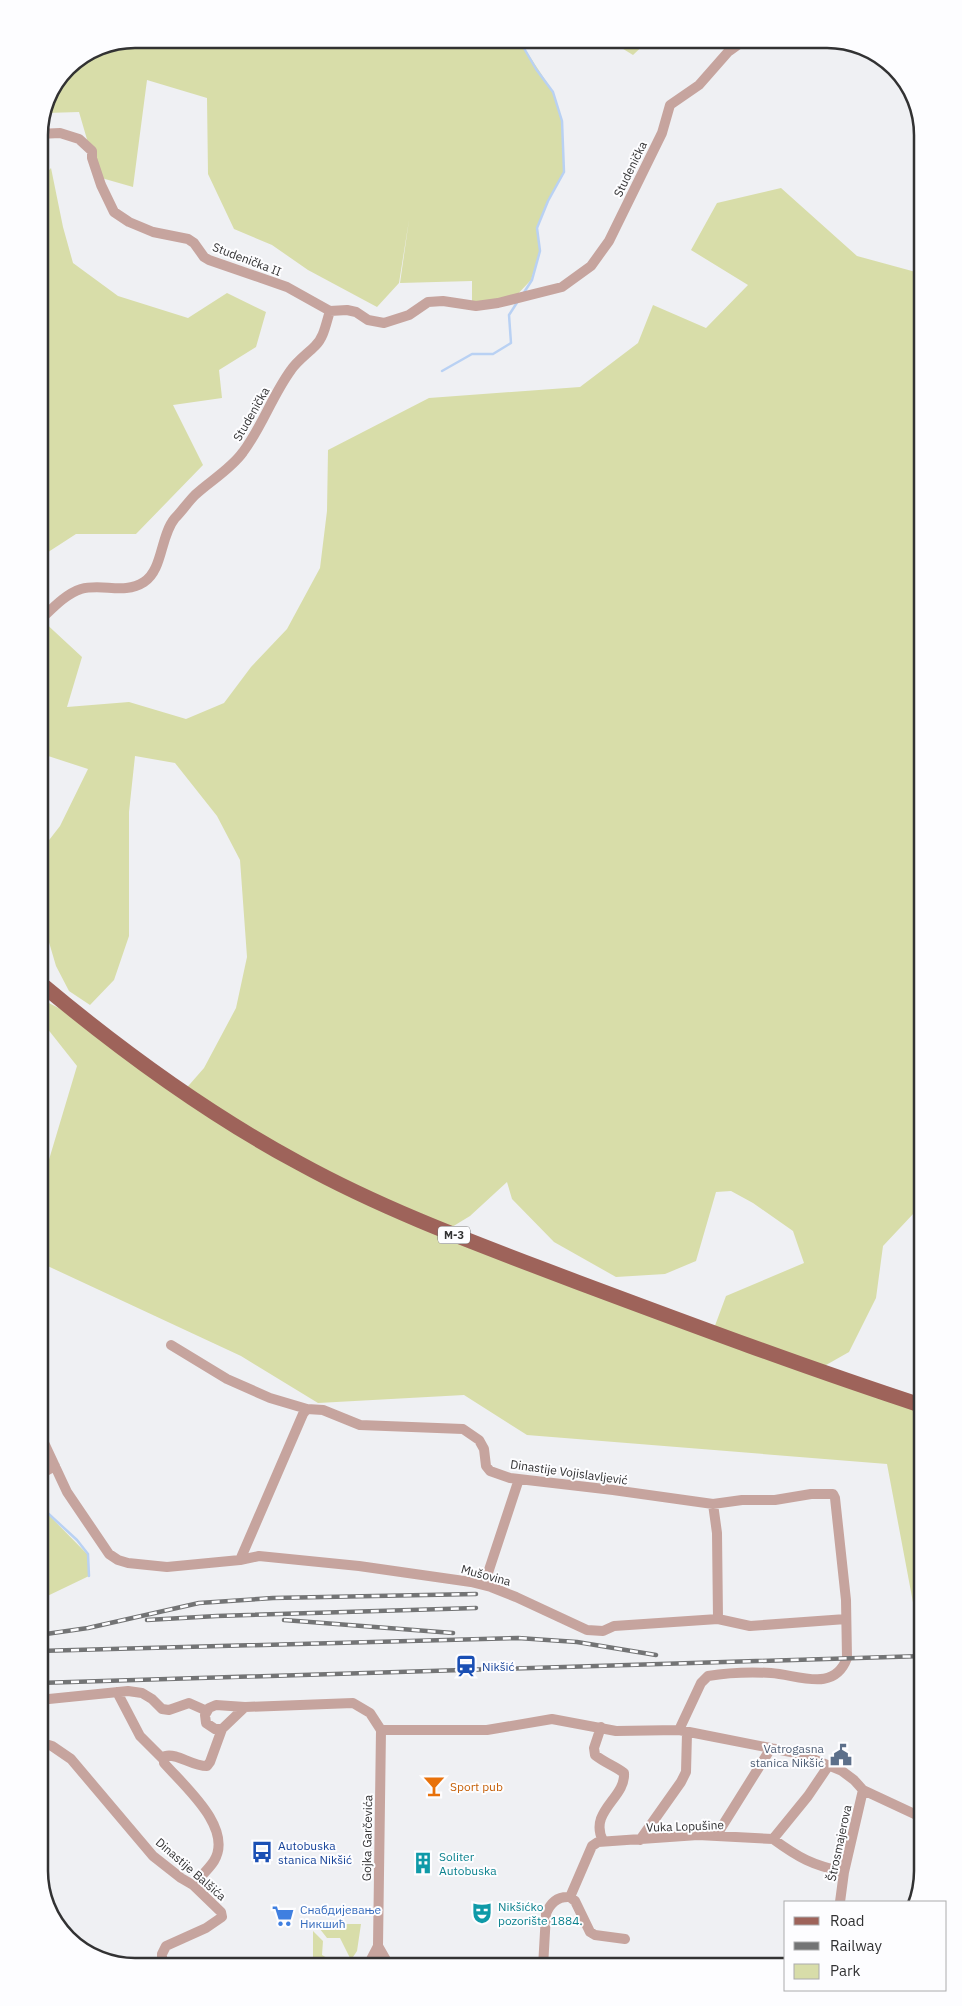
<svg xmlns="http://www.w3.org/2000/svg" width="962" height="2006" font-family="'IBM Plex Sans',sans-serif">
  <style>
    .green { fill: #d8dda9; fill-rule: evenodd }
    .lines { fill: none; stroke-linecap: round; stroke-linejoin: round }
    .stream { stroke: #b9d1f3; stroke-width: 2.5 }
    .street { stroke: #c6a49e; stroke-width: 10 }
    .primary { stroke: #9e635a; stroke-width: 15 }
    .rail-casing { stroke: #737475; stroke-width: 4.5 }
    .rail { stroke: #fdfdff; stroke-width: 2.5; stroke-dasharray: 8; stroke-linecap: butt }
    .labels { text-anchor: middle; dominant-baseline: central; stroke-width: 4; stroke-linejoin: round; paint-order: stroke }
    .shield { fill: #fdfdff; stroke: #6f6f70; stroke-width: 1 }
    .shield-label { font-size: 11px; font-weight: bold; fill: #323233 }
    .street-label { font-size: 12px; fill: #323233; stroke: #fdfdff }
    .transit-label { font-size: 12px; fill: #164399; stroke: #fdfdff; text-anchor: start }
    .service-label { font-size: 12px; fill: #4e5e75; stroke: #fdfdff; text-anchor: end }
    .food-label { font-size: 12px; fill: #c56008; stroke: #fdfdff; text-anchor: start }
    .culture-label { font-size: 12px; fill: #0d838f; stroke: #fdfdff; text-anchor: start }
    .shop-label { font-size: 12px; fill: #366cbe; stroke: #fdfdff; text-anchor: start }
    .rim { fill: none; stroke: #323233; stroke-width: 2.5 }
  </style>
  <rect width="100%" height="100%" fill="#eff0f3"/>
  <path class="green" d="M134 39H524L521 43 553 92 562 121 564 172 550 197 537 228 540 251 531 280 513 299 472 306V281L400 283 409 220 399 283 377 307 308 270 272 245 234 229 208 174 207 98 147 80 133 187 98 177 79 112 46 113 67 67 98 46Z
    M607 39H650L633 55Z
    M51 168 63 227 73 263 118 296 188 318 227 293 266 312 256 347 219 370 222 398 173 405 203 465 136 534H76L39 558V181Z
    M781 188 857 256 923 274V337L920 346 919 399 923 398V1214L914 1213 883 1246 876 1298 849 1352 819 1369 923 1406V1645H921L887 1464 527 1435 464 1395 318 1403 241 1356 39 1262V1193L77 1066 39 1018V998L94 1026 183 1092 204 1068 236 1008 247 957 240 860 217 816 175 763 135 756 129 812V936L114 980 90 1005 69 991 56 966 46 932 39 885V853L60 826 88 769 42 754 39 751V627L41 619 82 657 67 707 129 702 186 719 224 703 251 667 287 629 320 568 327 511 328 450 429 398 580 387 638 343 653 305 706 328 748 285 691 250 717 203ZM507 1182 512 1199 554 1242 616 1277 665 1274 696 1261 716 1192 731 1191 753 1203 793 1231 804 1263 726 1296 713 1331 447 1230 470 1216Z
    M39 1505 89 1556V1576L39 1600Z
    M316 1924H361L357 1951 351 1960 340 1938H327Z
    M313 1931 323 1941 322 1955 342 1967H313Z"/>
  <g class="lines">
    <path class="stream" d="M523 294 532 280 540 251 537 228 548 201 564 172 562 121 553 92 536 69 521 43 524 39
      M442 371 472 354H493L511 343 509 315 518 301
      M39 1505 77 1540 88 1554 89 1576"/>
    <path class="street" d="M39 134 60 133 79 139 92 151V158L101 185 114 212 129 222 153 232 188 239 194 243 204 257 209 260 287 287 330 311
      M39 621C51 610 65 594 81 589 103 583 124 595 144 582 163 570 160 536 175 518 182 511 188 502 195 495 210 481 231 469 243 452 262 427 272 396 291 370 297 361 307 354 315 346 324 338 326 323 330 311L347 310 356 312 368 320 384 323 409 315 428 302 443 301 476 306 498 303 562 287 591 266 609 241 662 133 670 105 699 85 728 52 746 39
      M171 1345 227 1379 270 1398 307 1409 323 1410 360 1425 463 1429 479 1440 484 1449 486 1466 490 1471 510 1478 613 1490 713 1504 742 1500H775L811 1494H833L835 1498 846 1600 847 1658C834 1693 799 1675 771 1673 753 1672 726 1673 708 1676L701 1683 679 1730
      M39 1432 67 1492 109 1554 118 1560 128 1563 167 1567 240 1560 259 1556 359 1566 471 1582 491 1587 516 1597 587 1630 603 1631 614 1626 629 1625 718 1619 750 1626 846 1619
      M39 1475 55 1466
      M713 1504 717 1533 718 1619
      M240 1560 303 1414 307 1409
      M484 1585 519 1479
      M117 1692 140 1736 164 1760
      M39 1700 128 1691 142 1693 152 1699 162 1709 169 1710 189 1703 207 1711
      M601 1727 594 1748 595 1755C605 1763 615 1766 624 1773 626 1798 588 1811 603 1841
      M222 1729H215L206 1723 205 1715 209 1708 216 1705 245 1707 353 1703 370 1713 381 1730
      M381 1730H487L552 1719 616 1731 679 1730 801 1754 842 1771 854 1780 863 1790 923 1818
      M39 1742 52 1746 71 1759 153 1856 181 1878 193 1885 221 1912 222 1917 206 1928 166 1946 162 1954V1967
      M716 1836 771 1748
      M773 1839C799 1858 812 1865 844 1872
      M640 1840 681 1782 686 1772 687 1733
      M193 1885C200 1877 209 1869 214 1861 234 1828 184 1786 164 1763L165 1756C178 1753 191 1766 207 1766L210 1762 222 1729 245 1707
      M570 1897 592 1846 598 1842 698 1835 773 1839 808 1796 829 1765
      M840 1902 844 1872 863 1790
      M378 1946 390 1967
      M367 1967 378 1946 381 1730
      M543 1967 546 1914C550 1903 557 1896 570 1897L575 1901 590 1932 595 1935 625 1939"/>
    <path class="primary" d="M39 982C120 1050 206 1113 299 1163 388 1212 483 1246 577 1282 692 1325 807 1368 923 1406"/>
    <g class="rail-casing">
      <path id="rail" d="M147 1620 217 1616 476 1608
        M284 1620 453 1633
        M39 1635 88 1628 199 1603 273 1598 476 1594
        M39 1651 518 1638 577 1642 656 1655
        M39 1683 923 1656"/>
    </g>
    <use href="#rail" class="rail"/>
  </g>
  <defs>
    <g id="station-bare" transform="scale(1.725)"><path d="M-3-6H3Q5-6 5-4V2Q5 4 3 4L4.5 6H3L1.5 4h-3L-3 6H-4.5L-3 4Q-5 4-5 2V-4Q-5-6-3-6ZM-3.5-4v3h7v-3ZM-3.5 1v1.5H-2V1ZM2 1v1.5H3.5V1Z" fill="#1a4fb4" stroke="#fdfdff" stroke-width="2.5" paint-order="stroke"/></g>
    <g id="civic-bare" transform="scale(1.725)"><path d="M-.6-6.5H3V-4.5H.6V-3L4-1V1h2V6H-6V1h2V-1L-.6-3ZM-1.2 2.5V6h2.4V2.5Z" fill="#5c6f8a" stroke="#fdfdff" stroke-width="2.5" paint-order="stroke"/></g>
    <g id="bar-bare" transform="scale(1.725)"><path d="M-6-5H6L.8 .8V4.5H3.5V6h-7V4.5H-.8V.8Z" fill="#e8710a" stroke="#fdfdff" stroke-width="2.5" paint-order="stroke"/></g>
    <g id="bus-bare" transform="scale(1.725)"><path d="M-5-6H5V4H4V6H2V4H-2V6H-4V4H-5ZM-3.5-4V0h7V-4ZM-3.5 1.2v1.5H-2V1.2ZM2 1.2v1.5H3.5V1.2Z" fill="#1a4fb4" stroke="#fdfdff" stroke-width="2.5" paint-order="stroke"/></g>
    <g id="building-bare" transform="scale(1.725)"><path d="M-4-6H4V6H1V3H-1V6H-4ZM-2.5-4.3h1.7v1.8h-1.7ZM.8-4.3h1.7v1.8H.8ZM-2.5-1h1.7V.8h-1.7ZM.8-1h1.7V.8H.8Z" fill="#0f9aa8" stroke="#fdfdff" stroke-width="2.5" paint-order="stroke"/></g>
    <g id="theatre-bare" transform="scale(1.725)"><path d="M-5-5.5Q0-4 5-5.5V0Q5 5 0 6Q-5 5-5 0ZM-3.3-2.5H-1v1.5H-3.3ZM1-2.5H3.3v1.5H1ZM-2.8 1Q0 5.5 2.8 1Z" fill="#0f9aa8" stroke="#fdfdff" stroke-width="2.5" paint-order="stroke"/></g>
    <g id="supermarket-bare" transform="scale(1.725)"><path d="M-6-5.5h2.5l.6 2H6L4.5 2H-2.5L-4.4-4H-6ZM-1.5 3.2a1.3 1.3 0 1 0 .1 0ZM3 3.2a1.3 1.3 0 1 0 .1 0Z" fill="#3f7fe0" stroke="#fdfdff" stroke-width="2.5" paint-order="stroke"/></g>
  </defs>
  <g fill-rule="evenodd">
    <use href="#station-bare" x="466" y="1666"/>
    <use href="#civic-bare" x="841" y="1755"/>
    <use href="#bar-bare" x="434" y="1786"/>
    <use href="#bus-bare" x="262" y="1852"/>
    <use href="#building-bare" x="423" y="1863"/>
    <use href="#theatre-bare" x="482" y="1913"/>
    <use href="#supermarket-bare" x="283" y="1916"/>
  </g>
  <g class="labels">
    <rect class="shield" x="438" y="1226.5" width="32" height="17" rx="4"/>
    <g class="shield-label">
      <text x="454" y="1235">M-3</text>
    </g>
    <g class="street-label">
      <text transform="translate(630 169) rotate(-64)">Studenička</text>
      <text transform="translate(247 259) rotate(21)">Studenička II</text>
      <text transform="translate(251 414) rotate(-60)">Studenička</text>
      <text transform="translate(569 1472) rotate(8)">Dinastije Vojislavljević</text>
      <text transform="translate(486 1575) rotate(15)">Mušovina</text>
      <text transform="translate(685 1826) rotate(-2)">Vuka Lopušine</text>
      <text transform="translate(367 1838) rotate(-89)">Gojka Garčevića</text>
      <text transform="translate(839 1843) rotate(-78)">Štrosmajerova</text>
      <text transform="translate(191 1869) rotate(41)">Dinastije Balšića</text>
    </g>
    <g class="transit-label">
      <text x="482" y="1666">Nikšić</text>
      <text x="278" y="1845">Autobuska<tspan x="278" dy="14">stanica Nikšić</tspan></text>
    </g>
    <g class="service-label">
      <text x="824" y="1748">Vatrogasna<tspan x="824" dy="14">stanica Nikšić</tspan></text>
    </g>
    <g class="food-label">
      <text x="450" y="1786">Sport pub</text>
    </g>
    <g class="culture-label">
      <text x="439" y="1856">Soliter<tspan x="439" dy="14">Autobuska</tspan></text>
      <text x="498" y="1906">Nikšićko<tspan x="498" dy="14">pozorište 1884.</tspan></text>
    </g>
    <g class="shop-label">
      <text x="300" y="1909">Снабдијевање<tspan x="300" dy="14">Никшић</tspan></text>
    </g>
  </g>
  <path d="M0 0H962V2006H0ZM135 48H827A87 87 0 0 1 914 135V1871A87 87 0 0 1 827 1958H135A87 87 0 0 1 48 1871V135A87 87 0 0 1 135 48Z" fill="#fdfdff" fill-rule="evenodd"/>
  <path class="rim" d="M135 48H827A87 87 0 0 1 914 135V1871A87 87 0 0 1 827 1958H135A87 87 0 0 1 48 1871V135A87 87 0 0 1 135 48Z"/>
  <rect x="784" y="1901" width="162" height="90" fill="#fdfdff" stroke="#acacad"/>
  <rect x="794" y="1917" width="25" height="8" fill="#9e635a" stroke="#acacad"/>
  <text x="830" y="1926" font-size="15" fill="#323233">Road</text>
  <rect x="794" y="1942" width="25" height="8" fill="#737475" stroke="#acacad"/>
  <text x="830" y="1951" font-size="15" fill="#323233">Railway</text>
  <rect x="794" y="1964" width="25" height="15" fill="#d8dda9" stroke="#acacad"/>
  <text x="830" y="1976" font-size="15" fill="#323233">Park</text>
</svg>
